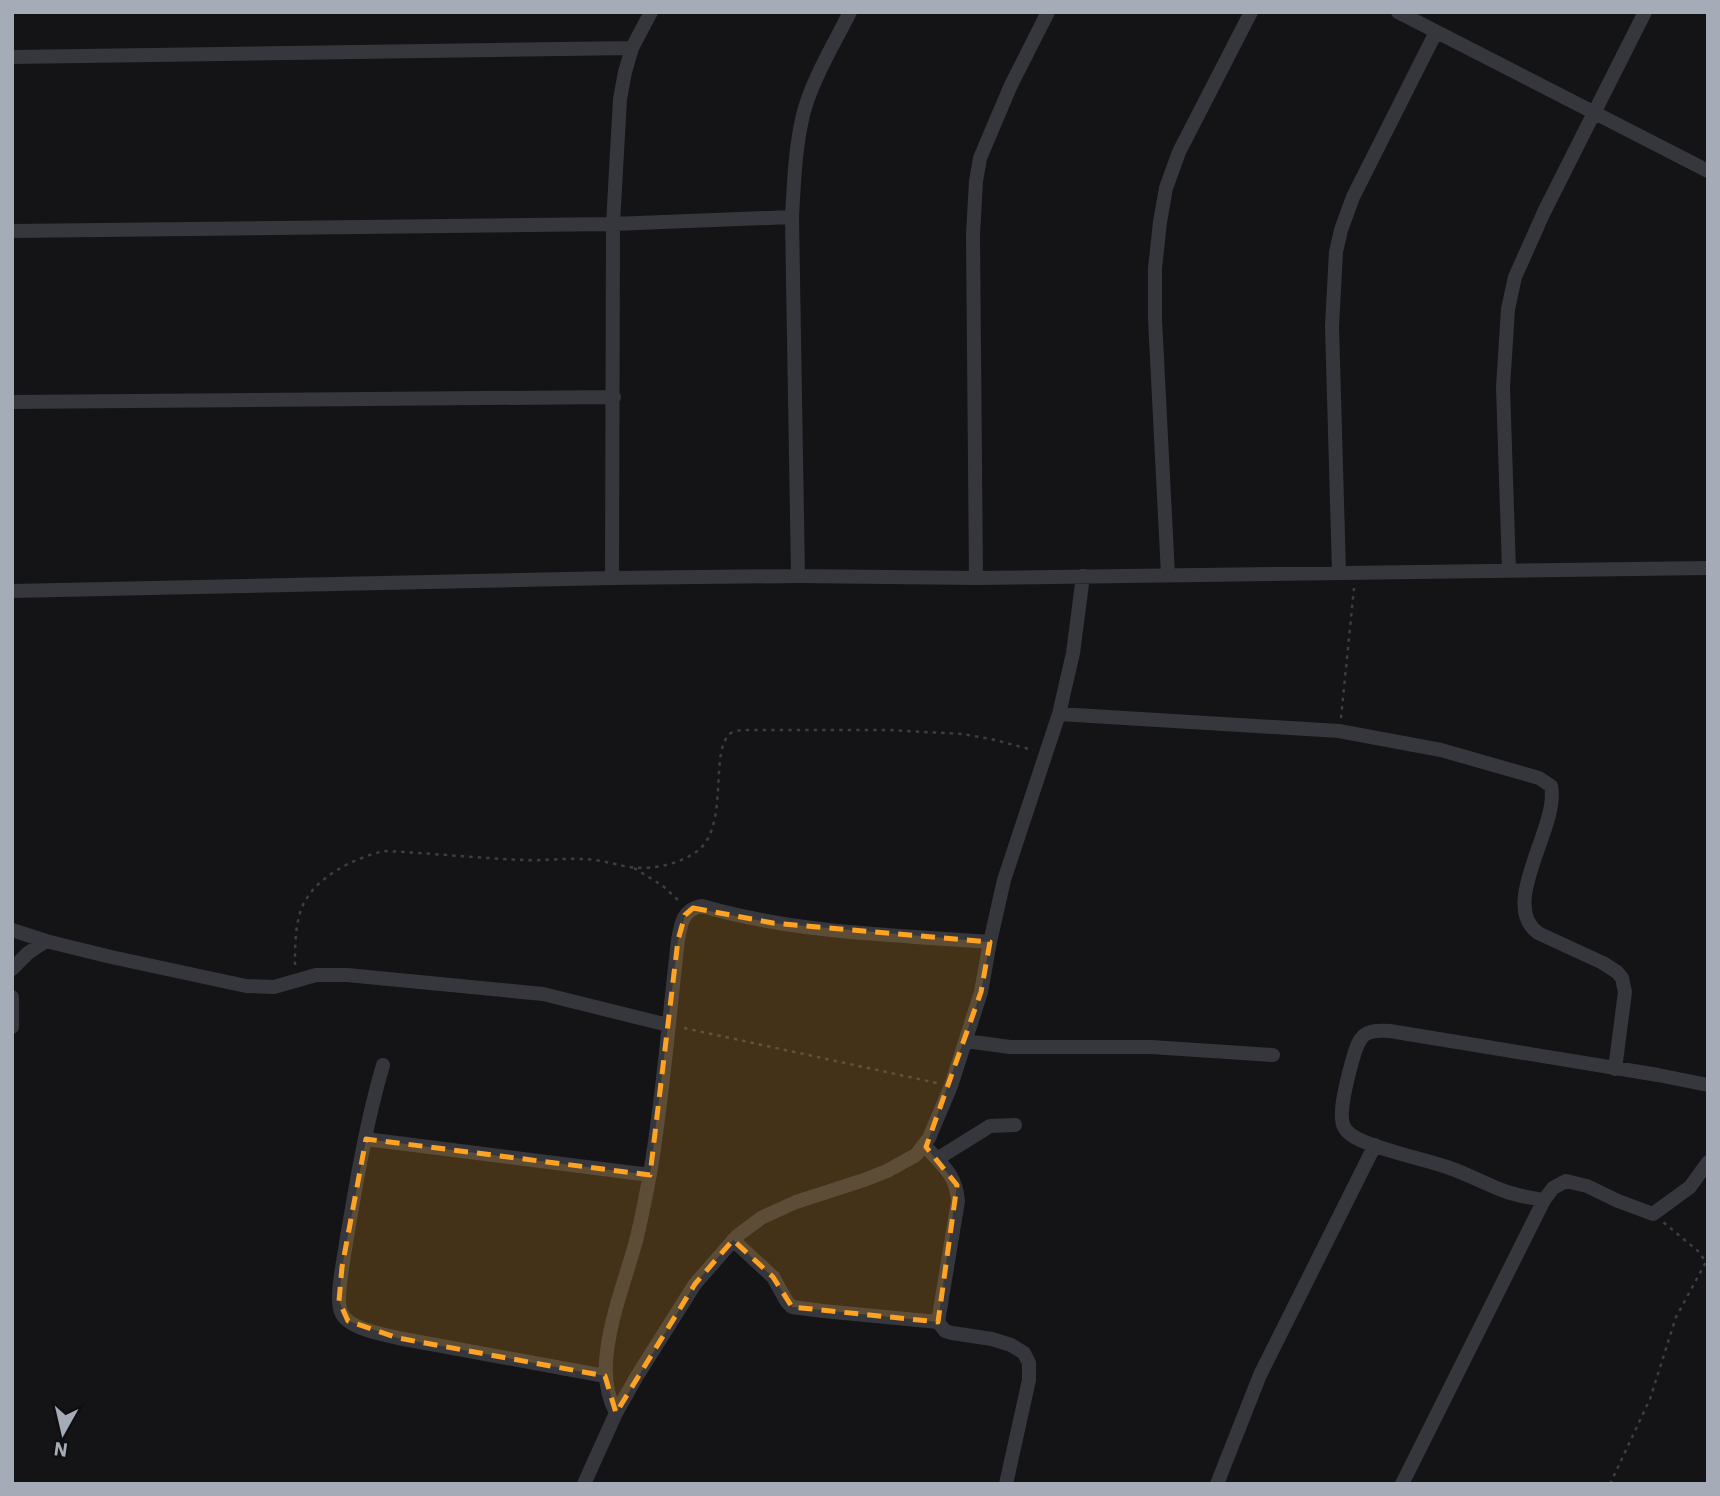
<svg xmlns="http://www.w3.org/2000/svg" width="1720" height="1496" font-family="'IBM Plex Sans',sans-serif">
  <style>
    .lines { fill: none; stroke-linecap: round; stroke-linejoin: round }
    .path { stroke: #3b3e43; stroke-width: 2.5; stroke-dasharray: 3.5 5; stroke-linecap: butt }
    .street { stroke: #35373c; stroke-width: 14 }
    .marked { fill: #ffa324; fill-opacity: 0.2; stroke: #ffa324; stroke-width: 5; stroke-dasharray: 14 9; stroke-linejoin: round }
  </style>
  <rect width="100%" height="100%" fill="#141416"/>
  <g class="lines">
    <path class="path" d="M1341 718 1354 588
      M634 868 663 886 679 901
      M295 965C295 947 295 927 301 910 312 878 354 858 384 851 430 853 477 858 523 860 542 861 562 858 582 859 598 859 613 864 629 867 651 870 677 865 696 852 731 828 708 749 731 733 734 731 738 731 741 730H888L962 734 991 739 1033 750
      M684 1028 937 1083
      M1610 1484 1650 1399 1676 1317 1706 1262 1698 1251 1663 1222"/>
    <path class="street" d="M1398 12 1708 171
      M12 57 632 48
      M12 231 613 224 792 217
      M12 402 614 397
      M1509 570 1503 387 1508 309 1515 277 1544 212 1645 12
      M1339 572 1332 326 1336 252 1341 230 1353 197 1436 32
      M1168 575 1155 319V268L1160 222 1166 188 1179 152 1251 12
      M798 576 792 217C794 183 795 149 803 115 811 82 834 44 850 12
      M612 578 613 224 620 99 625 72 632 48 651 12
      M976 578 973 235 976 181 980 158 1011 85 1048 12
      M12 591 612 578 798 576 976 578 1708 568
      M1059 714 1339 731 1441 750 1539 778 1551 786C1560 826 1498 904 1538 933L1603 963 1617 972 1622 978 1625 992 1615 1069
      M12 930 46 941 111 957 246 986 274 987 316 975H347L543 994 668 1025
      M12 969 28 953 46 941
      M12 997V1027
      M966 1041 1010 1047H1151L1273 1055
      M383 1065C366 1123 356 1184 346 1243 344 1259 335 1298 341 1312 348 1329 382 1334 398 1338L605 1376
      M366 1139 650 1175
      M924 1145C942 1165 956 1174 958 1201L938 1322 945 1331 952 1333 992 1339 1011 1345 1024 1353 1029 1363V1380L1006 1484
      M937 1159 990 1126 1015 1125
      M1544 1200C1532 1198 1519 1196 1507 1192 1487 1185 1468 1174 1447 1167 1419 1158 1388 1152 1360 1140 1354 1137 1347 1133 1344 1127 1337 1113 1349 1073 1353 1058 1360 1034 1365 1029 1390 1031L1658 1075 1708 1085
      M733 1240 773 1277 787 1302 792 1307 823 1311 938 1322
      M616 1413C606 1394 604 1373 607 1351 612 1312 627 1275 637 1237 642 1216 646 1195 650 1174 663 1097 669 1017 678 940 681 923 683 909 702 906 795 933 893 935 990 942
      M584 1484 616 1413 637 1376 695 1284 737 1236 761 1218 796 1202 864 1180 887 1171 916 1155 929 1138 951 1086 981 992 990 942 1004 880 1059 714 1073 653 1083 576
      M1217 1484 1260 1375 1375 1145
      M1402 1484 1544 1200 1553 1188 1566 1181 1587 1186 1618 1201 1653 1214 1690 1187 1708 1162"/>
  </g>
  <path class="marked" d="M693 908 773 923 990 942 981 992 926 1147 957 1185 938 1322 792 1307 773 1277 733 1240 695 1284 616 1413 605 1376 398 1338 348 1321 339 1301 342 1267 366 1139 650 1175 678 940 685 915Z"/>
  <rect width="1720" height="1496" fill="none" stroke="#a5acb8" stroke-width="28"/>
  <g transform="translate(63 1433) rotate(188)" stroke="#0f0f11" stroke-width="5" paint-order="stroke">
  <path d="M0-5L12 26L0 18L-12 26Z" fill="#a5acb8"/>
  <text y="-10" font-size="19" font-weight="bold" text-anchor="middle" fill="#a5acb8">N</text>
  </g>
</svg>
